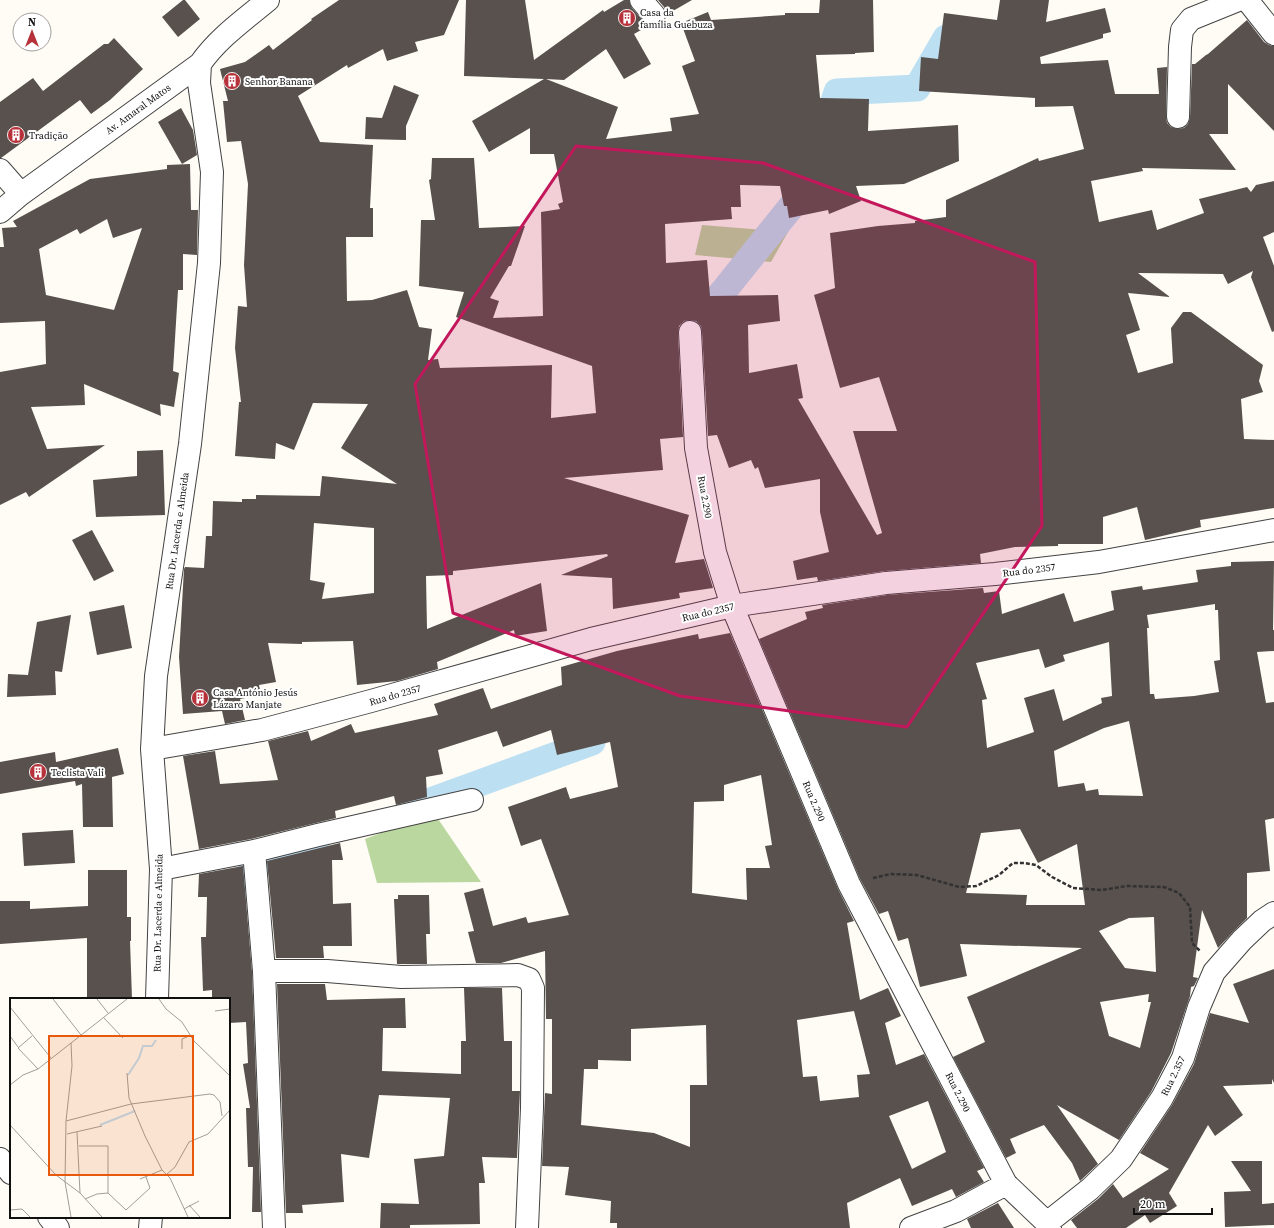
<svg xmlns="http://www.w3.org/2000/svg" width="1274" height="1228" font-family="'Source Serif 4',serif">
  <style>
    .forest { fill: #bad7a0 }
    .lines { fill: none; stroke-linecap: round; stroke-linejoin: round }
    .canal { stroke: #bddff2; stroke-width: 27 }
    .building { fill: #58514d; fill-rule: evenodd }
    .minor-casing { stroke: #434343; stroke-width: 24 }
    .path { stroke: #323232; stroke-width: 2.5; stroke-dasharray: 4 2; stroke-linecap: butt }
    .minor { stroke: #fff; stroke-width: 22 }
    .marked { fill: #c2185b; fill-opacity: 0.2; stroke: #c2185b; stroke-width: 3; stroke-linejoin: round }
    .labels { text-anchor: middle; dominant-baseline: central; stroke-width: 4; stroke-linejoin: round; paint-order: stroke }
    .poi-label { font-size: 10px; fill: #101010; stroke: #fff; text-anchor: start }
    .street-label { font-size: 10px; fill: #101010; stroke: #fff }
    .inset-river { fill: none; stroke: #bddff2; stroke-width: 2 }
    .inset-road { fill: none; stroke: #9f9e99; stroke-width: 1 }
    .view { fill: #e8590c; fill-opacity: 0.15; stroke: #e8590c; stroke-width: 2 }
    .inset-edge { fill: none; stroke: #101010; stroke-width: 2 }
  </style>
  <rect width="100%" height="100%" fill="#fefcf5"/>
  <path class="forest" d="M702 225 788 232 771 262 695 255Z
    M434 813 481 882 377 883 365 839Z"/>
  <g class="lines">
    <path class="canal" d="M823 133 837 92 917 88 946 38
      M697 324 803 192 807 181
      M417 806 592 742
      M252 887 251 867 316 843"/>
  </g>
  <path class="building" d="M183 0H185L200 19 178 37 162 17Z
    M339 0H459L444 35 415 42 418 51 387 61 383 49 348 68 347 65 298 96 320 142 373 145 370 208H373V237H346L347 301 372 300 407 290 419 327 432 329 428 360 438 359 440 368 552 365 551 418 596 413 592 366 456 317 464 292 419 286 421 220H435L429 180 431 179 432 158H474L479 228 525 226 511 266H509L490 298 499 301 493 318 543 316 541 212 560 209 558 204 563 202 554 154H530V128L489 152 472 121 544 79 464 76 466 0H525L534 60 603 10 604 12 624 0H629L632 8 645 23 648 26 634 34 651 64 624 79 606 49 564 80 546 79 618 107 606 139 672 131 670 118 699 114 682 66 695 61 681 23 708 12 711 20 785 15V13H819L820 0H873L874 52 855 53V54L816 55 820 98 869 99 868 131 958 125 959 161 904 184 856 186 861 201 829 214 828 210 789 218 787 206H784L780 186 740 185 741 207H731L732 219 665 224 666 263 707 260 710 296 778 295 780 321 748 325 749 373 797 364 803 398 798 399 877 535 882 533 853 431H897L879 377 840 388 814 295 835 288 830 233 878 226 915 223V221L946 217V200L1038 158 1039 161 1084 149 1073 106 1035 107V98L919 91 921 57 938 59 944 13 997 20 1000 0H1049L1046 22 1105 8 1111 32 1103 34V38L1040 57 1041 64 1108 60 1115 94H1159L1157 68 1167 67 1166 117 1167 123 1171 127 1178 129 1184 128 1188 124 1190 118 1192 64H1195L1206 55 1208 54 1247 20 1264 42 1269 45 1274 46V131L1228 84V134H1209L1236 170 1142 168 1143 171 1091 181 1099 222 1152 210 1157 230 1204 213 1199 199 1247 187 1251 192 1256 185 1274 181V232L1263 237 1274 266V331L1272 332 1251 277 1253 271 1228 284 1223 274 1138 273 1170 297 1128 293 1140 330 1126 335 1138 373 1173 363 1171 328 1183 312H1191L1263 365 1259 381 1263 392 1241 399 1244 439 1274 440V508L1200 520 1201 527 1145 540 1137 507 1103 517V544H1058V546L1015 547 980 554 981 563 885 571 818 581 817 577 797 580 793 561 829 552 820 512V479L765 488 758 467 755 469 751 460 729 468 717 435 708 436 702 331 701 326 696 321 689 320 684 321 679 326 678 333 683 437 660 439 663 470 564 478 689 515 675 563 704 559 713 588 679 593 680 598 613 609 612 578 561 575 608 556 607 554 453 571V575L426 576 427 629 541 583 547 631 515 636 514 630 437 662 438 669 397 681 357 685 353 641 302 642V644L268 643 276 682 259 685 261 695 240 699 245 720 225 724 222 711 183 714 179 657 184 569 185 567 204 568 206 536H212L213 501 242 502V499H256V495L320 496 322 476 397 484 341 448 368 404 313 403 294 450 276 443 275 459 235 456 239 402H241L235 348 238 306 247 307 244 265 248 184 241 141 227 142 223 101H228L220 69 245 62 269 45 273 50 312 20 311 19ZM314 523 374 528V593L322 599 325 583 310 580Z
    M658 0H692L666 15 664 7Z
    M114 38 143 69 110 100 91 114 80 100 1 158H0V102L33 78 43 91 104 44H108Z
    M394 85 419 95 406 126V140L365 139 366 117 382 118Z
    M181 108 193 130 197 155 182 164 158 122Z
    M190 164 191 210H198L197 255 183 254V290H178L173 371 179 373 174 407 160 404 161 416 84 384 85 405 31 407 47 449 105 445 29 497 26 492 0 505V372L46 364 45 321 0 323V247H4L2 228 17 227 13 221 90 179 167 169V165ZM107 219 113 238 142 228 114 310 46 295 39 249 77 229 80 234Z
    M163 450 165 515 96 517 93 480 137 476V451Z
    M92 530 114 571 94 581 72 540Z
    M1274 561 1273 630H1274V651L1257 652 1266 703 1274 702V818L1265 820 1270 871 1247 873V918L1233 932 1218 948 1202 910 1193 977 1198 978 1194 986 1191 987 1190 996 1171 1053 1151 1092 1119 1140 1057 1105 1098 1164 1080 1181 1072 1163 1044 1125 1010 1139 1016 1153 1006 1158 953 1057 985 1042 967 997 1082 948 960 944 967 976 920 987 908 938 898 941 888 911 879 914 860 879 759 639 807 619 805 612 823 608 822 605 887 595 983 588 984 593 999 591 1002 614 1064 593 1074 622 1114 610 1111 591 1142 586 1143 590 1198 582 1196 570 1231 566V562ZM1215 604V610H1218L1220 660 1214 661 1219 692 1194 696 1155 699 1154 694H1150L1147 628H1149L1147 615ZM1109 642 1112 696 1101 698 1102 703 1063 721 1054 689 1024 698 1034 732 987 748 982 700 987 699 976 663 1039 649 1045 668 1065 661 1063 655ZM1129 721 1143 796 1099 795 1098 789 1086 791 1084 783 1058 787 1054 751 1104 728ZM1020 829 1038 863 1077 844 1085 905H1026L1027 895 966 893 981 833ZM1154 917 1156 972 1125 968 1099 931 1129 918ZM1149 994 1148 1002H1151L1140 1048 1109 1036 1100 1002Z
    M124 605 132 648 97 655 89 612Z
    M71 615 62 672 55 671 56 695 7 697 8 674 28 675 37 622Z
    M730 633 838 889 854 921 847 923 860 1000 888 988 901 1016 885 1023 896 1065 924 1054 984 1168 977 1171 984 1182 956 1197 952 1189 912 1206 900 1178 847 1203 850 1228H617V1223H610L611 1201 565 1195 569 1167 542 1166 545 1093 552 1094V1019H546L545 951 501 963H476L468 932 474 931 464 893 483 888 493 926 526 917 528 923 569 915 541 839 521 846 508 807 566 787 570 799 618 787 610 742 557 755 551 730 503 747 497 731 438 750 443 774 426 777 427 797 396 805 394 796 335 811 336 818 251 839 199 849 183 756 215 751 220 784 278 780 268 741 308 731 311 741 351 724 355 733 438 715 434 704 483 688 491 709 562 685 561 667 617 651 698 634 699 639ZM761 775 772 845 765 846 770 868H746L747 900 692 893 694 802 724 801V785ZM854 1011 870 1074 857 1075 859 1097 820 1101 817 1076 803 1077 797 1020ZM706 1025 707 1085H690V1147L654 1133 581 1125 584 1069H598V1060L631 1061V1029ZM928 1101 946 1152 912 1169 889 1116Z
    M118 748 124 774 112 777 113 827H83L82 784 76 786 75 781 0 794V762L55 752 56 762Z
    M73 830 75 863 24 866 22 833Z
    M340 843 343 860H332L333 904 351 903 352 946H323L324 958H276L267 861Z
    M243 866 252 972 261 1212H252L253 1167H248L246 1108H250L243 1064 248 1063 246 1022 229 1023V999H212V990L203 991 201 937H206L207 897H198L199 874Z
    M88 870H127V917H131V941H130L132 999H87V938L0 944V901H30V909L88 906Z
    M398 895H429L430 934H426L427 964H397L394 899H398Z
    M1274 969V1083L1272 1079V1084L1223 1086 1243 1115 1215 1136 1208 1125 1169 1193 1177 1206 1150 1223 1145 1215 1126 1228H1077L1071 1220 1098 1199 1113 1184 1123 1198 1169 1169 1140 1153 1172 1105 1194 1064 1210 1013 1249 1023 1233 984Z
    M277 984H325L327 1000 405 998 406 1028H383L382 1071 461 1074V1041H466L464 988H502L504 1041H512V1091H520L517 1158 482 1157 485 1183H479L480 1224 410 1225V1228H380L381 1203 419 1204 414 1159 444 1156 450 1098 379 1095 369 1158 341 1154 344 1202 302 1205 303 1213H286Z
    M1231 1161H1262V1204L1274 1203V1225L1225 1227 1224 1192 1251 1191Z
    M998 1203 1014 1228H971L967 1219Z"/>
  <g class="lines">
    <g class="minor-casing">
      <path id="minor" d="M641 0 654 15
        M1247 0 1274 34
        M1178 117 1180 47 1182 30 1191 19 1238 0
        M0 170 21 194
        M0 212 21 194 200 64C218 38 244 20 268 0
        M690 332 696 448 715 552 732 606 849 884 1006 1184 1047 1223 1050 1228
        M152 749 262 730 371 701 591 639 732 606 886 583 995 574 1099 562 1274 530
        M254 851 264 971 274 1228
        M161 869 254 851 318 835 472 800
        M264 971H327L401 977 518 975 529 979 533 988 532 1108 527 1228
        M157 999 161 869 152 749 156 676 190 444 209 263 212 172 199 83 200 64
        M0 1159 11 1173
        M49 1217 58 1228
        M1047 1223 1090 1189 1121 1159 1162 1098 1183 1058 1199 1007 1214 972 1242 940 1262 921 1274 913
        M150 1228 151 1217
        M911 1228 956 1211 1006 1184"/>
    </g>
    <path class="path" d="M873 878 891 874 917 875 959 887 976 886 999 875 1013 863H1024L1036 865 1052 877 1073 888 1102 890 1127 886 1164 887 1179 893 1190 907 1192 943 1200 951"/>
    <use href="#minor" class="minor"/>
  </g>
  <path class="marked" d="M576 146 763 163 1035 262 1042 526 907 727 680 696 453 613 415 384Z"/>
  <defs>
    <g id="building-disc" transform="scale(0.9)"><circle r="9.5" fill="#b7313b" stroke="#fff"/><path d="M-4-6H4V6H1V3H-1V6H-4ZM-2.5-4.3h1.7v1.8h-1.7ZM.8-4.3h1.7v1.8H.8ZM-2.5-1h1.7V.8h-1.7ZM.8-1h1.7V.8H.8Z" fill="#fff"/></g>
  </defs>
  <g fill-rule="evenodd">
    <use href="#building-disc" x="627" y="18"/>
    <use href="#building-disc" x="232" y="81"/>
    <use href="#building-disc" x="16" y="135"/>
    <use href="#building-disc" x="200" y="698"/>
    <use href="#building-disc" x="38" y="772"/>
  </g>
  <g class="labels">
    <g class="poi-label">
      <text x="640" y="12">Casa da<tspan x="640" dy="12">família Guebuza</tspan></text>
      <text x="245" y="81">Senhor Banana</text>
      <text x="29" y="135">Tradição</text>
      <text x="213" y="692">Casa António Jesús<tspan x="213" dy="12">Lázaro Manjate</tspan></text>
      <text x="51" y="772">Teclista Vali</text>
    </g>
    <g class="street-label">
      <text transform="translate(138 109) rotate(-36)">Av. Amaral Matos</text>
      <text transform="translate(705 497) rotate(80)">Rua 2.290</text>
      <text transform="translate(177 531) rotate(-82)">Rua Dr. Lacerda e Almeida</text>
      <text transform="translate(1029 570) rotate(-7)">Rua do 2357</text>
      <text transform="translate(708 612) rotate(-13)">Rua do 2357</text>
      <text transform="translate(395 695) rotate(-16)">Rua do 2357</text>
      <text transform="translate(814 801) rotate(67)">Rua 2.290</text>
      <text transform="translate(158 913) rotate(-89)">Rua Dr. Lacerda e Almeida</text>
      <text transform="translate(1173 1076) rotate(-64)">Rua 2.357</text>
      <text transform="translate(958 1092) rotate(63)">Rua 2.290</text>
    </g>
  </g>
  <g transform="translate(10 998)">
    <rect width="220" height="220" fill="#fefcf5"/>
    <path class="inset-river" d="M118 77 129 60 133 48H142L146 42M90 127 125 113"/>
    <path class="inset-road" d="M43 1 71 37M87 1 98 15M149 1 156 11 172 24 184 43 220 78M0 9 41 60M205 13 220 11M93 19 113 40M0 38 8 49M22 38 8 50 28 71M172 51V41L179 38M117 75 119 100 135 138 152 172 160 180 178 219M0 87 13 77 28 71 117 1M56 123 121 106 200 96 204 97 210 104 212 118M0 127 46 177 70 195 92 219M67 134 70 195M57 136 92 128M69 148H98V195M157 176 165 169 179 144 198 136 220 112M130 181 152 172M75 201 87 196 98 195 116 212 140 190 136 179M179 207 190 219M174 211 189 203M0 212 12 211 20 219M61 219 55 184 56 123 62 68 61 45"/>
    <path class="view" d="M39 38H183V177H39Z"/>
    <rect width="220" height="220" class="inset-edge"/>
  </g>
  <g transform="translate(32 32)"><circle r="19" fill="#ffffff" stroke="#9f9f9f"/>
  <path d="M0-3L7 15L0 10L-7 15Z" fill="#b7313b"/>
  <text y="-6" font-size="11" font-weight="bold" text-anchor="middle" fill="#101010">N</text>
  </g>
  <path d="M1134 1208v6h78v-6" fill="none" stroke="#101010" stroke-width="2"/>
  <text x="1140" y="1208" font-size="12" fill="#101010" stroke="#ffffff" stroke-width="3" paint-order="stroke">20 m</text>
</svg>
